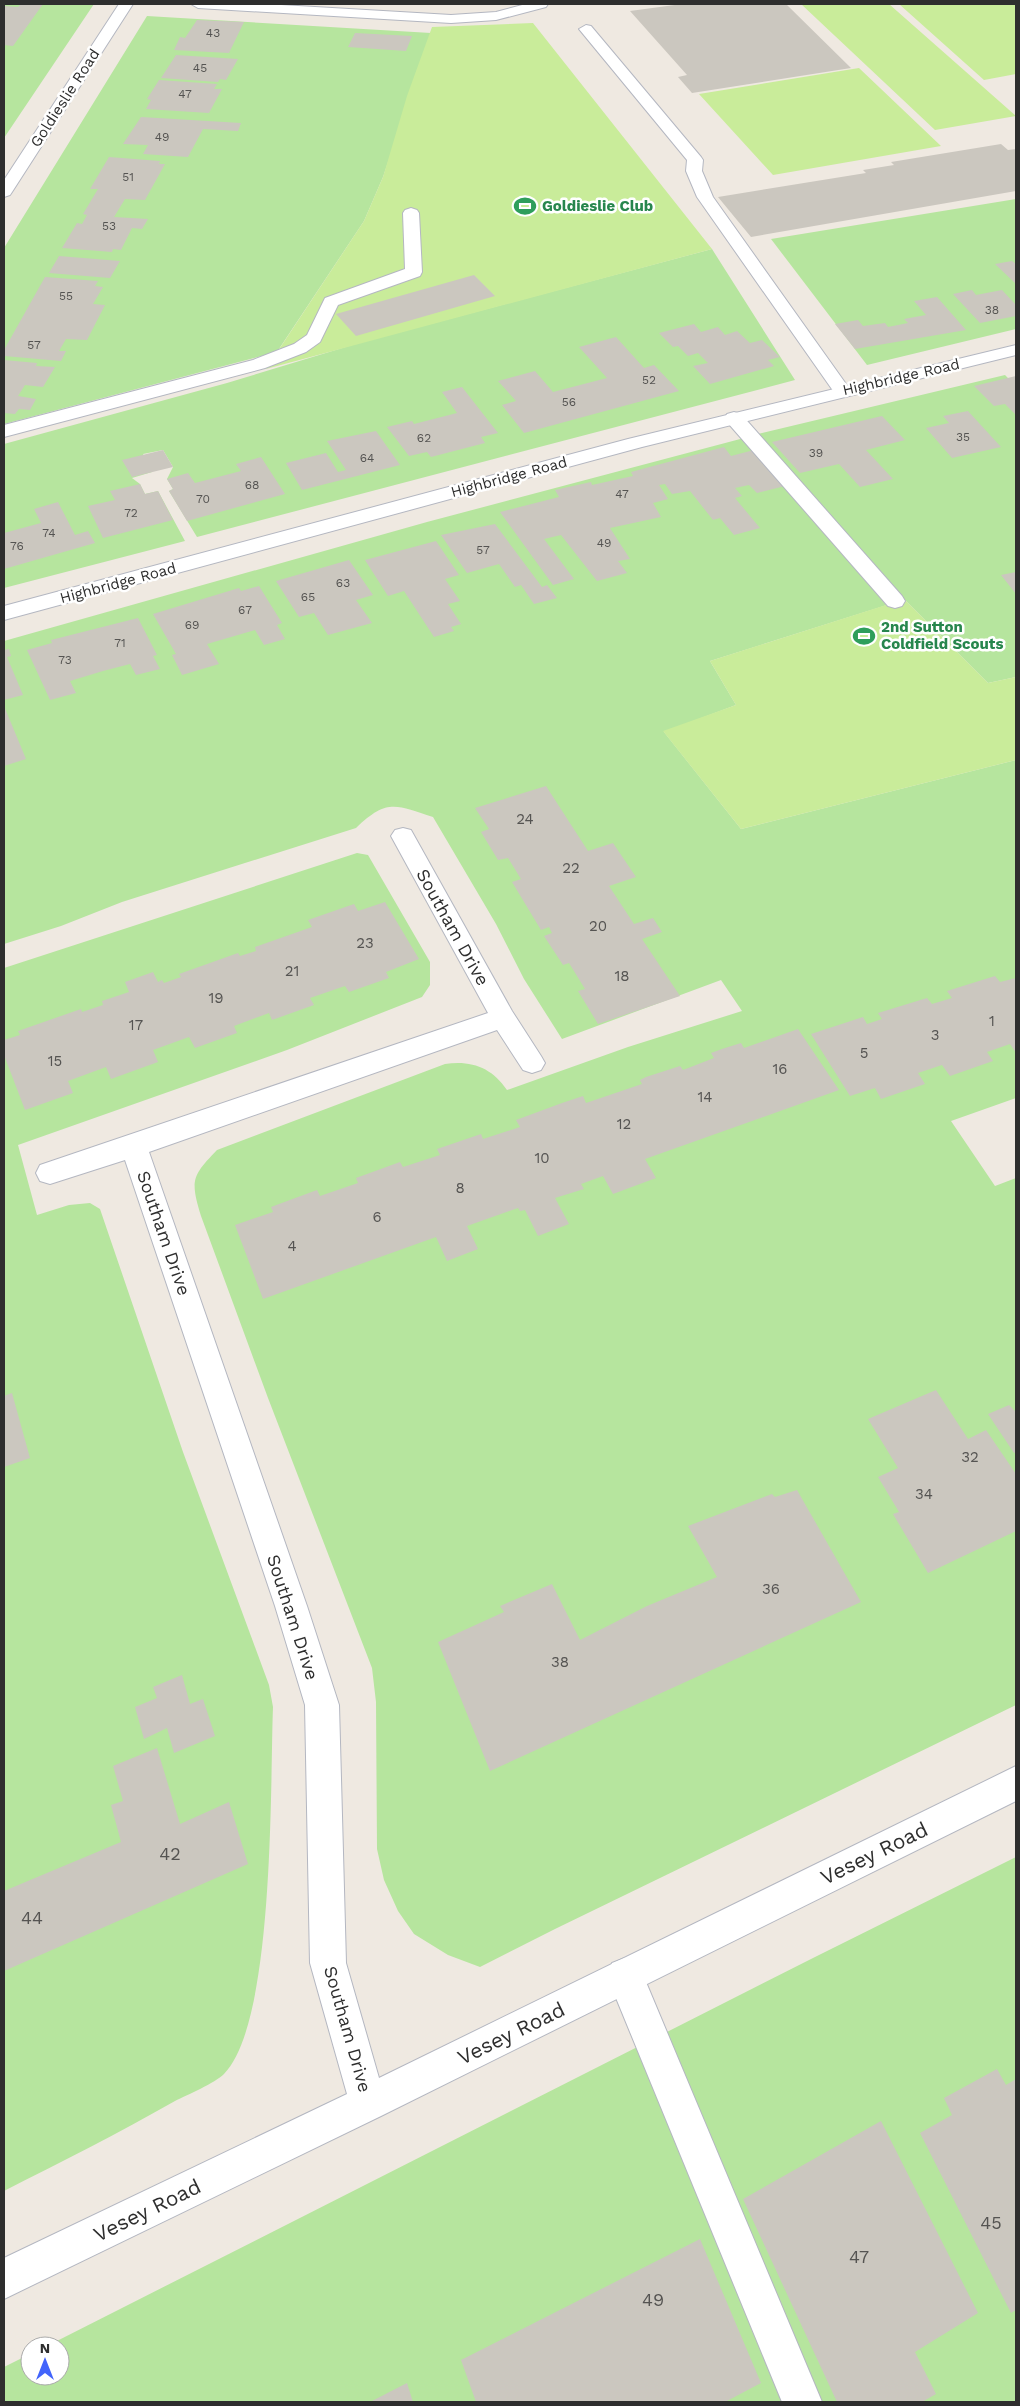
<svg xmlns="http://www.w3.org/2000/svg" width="1020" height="2406" font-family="'Work Sans',sans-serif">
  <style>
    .green { fill: #b6e59e }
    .pitch { fill: #c9ec9a }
    .building { fill: #cbc7bf }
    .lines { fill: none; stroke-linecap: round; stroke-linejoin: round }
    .lane-casing { stroke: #b4b7c1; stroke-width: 2 }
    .street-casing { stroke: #b4b7c1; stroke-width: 2 }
    .secondary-casing { stroke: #b4b7c1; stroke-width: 2 }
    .lane { fill: #fff; fill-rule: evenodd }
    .street { fill: #fff; fill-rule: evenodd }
    .secondary { fill: #fff; fill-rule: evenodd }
    .labels { text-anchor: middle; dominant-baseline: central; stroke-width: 5; stroke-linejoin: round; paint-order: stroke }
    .far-number-label { font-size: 12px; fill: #555452 }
    .far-street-label { font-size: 15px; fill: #2e2e2e; stroke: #fff }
    .far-leisure-label { font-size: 15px; font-weight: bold; fill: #27864d; stroke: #fff; text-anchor: start }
    .number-label { font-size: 15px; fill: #555452 }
    .street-label { font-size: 18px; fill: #2e2e2e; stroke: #fff }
    .near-number-label { font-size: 18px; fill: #555452 }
    .near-street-label { font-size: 21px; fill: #2e2e2e; stroke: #fff }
  </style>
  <rect width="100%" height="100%" fill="#efe9e1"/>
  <path class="green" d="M4 4H94L4 138Z
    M147 16 431 33 383 177 364 221 277 352 4 424V248Z
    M1016 199V329L867 365 771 239Z
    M712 249 795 380 197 537 169 491 173 489 167 479 173 467 163 450 143 454 152 472 132 478 140 484 145 494 158 491 185 541 4 588V444L227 383 362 342Z
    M1005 375 1016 386V677L988 683 905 600 758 434Z
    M744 438 887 605 710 661 736 705 664 732 741 829 1016 760V1098L951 1121 995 1186 1016 1178V1705L555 1929 480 1967 448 1955 414 1934 398 1911 384 1880 377 1849 376 1702 372 1668 268 1398 201 1216C190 1180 192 1176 217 1150L445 1064C472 1060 492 1068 507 1090L628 1047 742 1011 721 980 562 1039 524 979 496 924 433 817C396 805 387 798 356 828L122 902 61 926 4 944V641L427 522Z
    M357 853 368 855 430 962V985L422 997 287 1050 18 1145 37 1215 69 1205 90 1203 100 1209 183 1452 269 1685 273 1707C270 1783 275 2022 224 2074 215 2083 187 2095 175 2101 119 2133 61 2162 4 2191V968Z
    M1016 1857V2402H4V2367L30 2354V2376H60V2346H47L815 1957Z"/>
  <path class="pitch" d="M801 4H889L1016 116 935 130Z
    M899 4H1016V74L984 80Z
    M533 23 712 249 266 369 364 221 383 177 407 96 432 27Z
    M859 68 941 146 773 175 699 94Z
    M769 446 905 600 988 683 1016 677V760L741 829 663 731 736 705 710 661 886 605 785 486Z"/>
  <path class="building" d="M21 4H43L13 46 4 45V6L18 7Z
    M682 4H786L851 68 692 93 678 77 687 75 630 11Z
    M197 20 244 22 229 53 174 50 180 37 185 38Z
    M355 33 412 36 406 51 348 47Z
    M176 55 238 59 226 80 220 79 218 82 161 78Z
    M159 80 217 84 214 89H222L209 113 146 109 151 100 147 99Z
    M141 117 241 123 238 131 203 129 188 157 143 154 148 145 123 144Z
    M1001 144 1008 150 1016 149V191L751 237 718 197 866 173 863 170 894 165 891 162Z
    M109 157 160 161 159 164H165L145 200 125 199 114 217 148 219 142 229 132 228 121 250 113 249 112 252 62 248 77 223 82 224 87 215 83 214 98 189H90Z
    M59 256 120 261 110 278 49 273Z
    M1012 261 1016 264V284L995 264Z
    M474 275 495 296 356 336 336 314Z
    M45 277 98 281 95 286 103 287 93 304 105 305 87 340 66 339 59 351H66L61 361 4 356V350Z
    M972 290 976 295 1002 290 1016 305V316L980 323 953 294Z
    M937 297 966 330 855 349 835 324 858 320 863 326 885 323 888 327 908 323 904 319 926 315 914 301Z
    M694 324 701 332 718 327 725 335 737 331 750 343 762 340 780 357 768 360 774 366 710 384 693 366 708 363 698 353 688 356 678 346 673 347 659 333Z
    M616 337 644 368 654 365 679 391 524 433 502 405 516 401 498 381 535 371 553 392 607 378 579 347Z
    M4 360 37 363 36 366 55 367 43 387 25 385 18 396 36 399 30 410 19 409 15 414 4 413Z
    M1016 376V415L1005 404 994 406 974 386Z
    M462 387 498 433 481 437 485 443 431 457 427 452 409 456 387 427 412 421 414 424 457 413 442 392Z
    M968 411 1001 447 952 458 926 428 949 423 943 416Z
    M882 416 905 440 866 450 893 479 860 487 839 464 800 473 772 442Z
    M376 431 400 465 302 490 286 463 326 453 338 472 346 470 327 441Z
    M724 447 731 456 754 450 785 486 757 493 749 485 735 488 742 496 735 498 760 528 734 535 720 518 713 520 690 491 672 494 665 484 659 485 668 499 653 503 661 517 610 528 630 559 618 561 627 573 597 581 561 535 544 539 574 579 553 585 500 512 559 497 555 490 591 482 592 485 633 476 631 472Z
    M163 450 173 467 132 477 122 460Z
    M261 457 285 494 187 521 169 491 173 489 167 479 188 473 195 483 241 471 236 464Z
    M140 484 145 494 158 491 173 520 103 538 88 506 115 500 110 491Z
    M58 502 75 535 88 531 95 543 4 569V533L41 523 34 509Z
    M495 524 542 587 547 585 557 598 534 604 521 585 515 587 499 564 467 573 441 535Z
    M436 541 459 575 445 579 460 601 448 604 461 624 451 627 454 631 434 637 404 591 388 596 365 560Z
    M349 560 373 595 356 600 372 623 328 635 314 613 299 617 276 581Z
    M1016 572V594L1001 575Z
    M259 586 282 623 277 625 285 639 264 645 255 630 207 644 219 664 182 675 172 655 176 654 153 614 239 588 241 591Z
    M138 618 157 655 153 656 160 669 136 675 130 664 103 671 70 681 76 693 50 700 27 650 52 643 51 640Z
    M9 649 11 656 7 657 23 695 4 700V650Z
    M4 706 26 759 4 766Z
    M546 786 588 851 613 843 636 877 609 886 634 924 653 918 662 932 642 939 680 996 598 1024 578 991 585 989 569 963 563 965 544 936 552 933 549 927 541 930 512 882 521 879 508 858 498 860 481 832 489 829 475 808Z
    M385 902 419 959 386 972 389 978 349 992 345 986 310 998 314 1005 272 1020 269 1013 234 1026 237 1033 195 1048 189 1037 153 1050 158 1062 111 1079 106 1067 68 1081 73 1093 25 1110 4 1055V1040L20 1035 18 1031 81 1009 82 1012 103 1005 102 1001 129 992 125 982 153 972 158 982 162 980 164 983 181 977 179 974 238 953 240 956 256 951 255 947 312 927 308 920 354 904 358 911Z
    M995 976 1000 982 1016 978V1053L1010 1044 987 1052 993 1061 950 1076 942 1065 918 1073 925 1084 881 1099 875 1088 850 1096 811 1034 863 1017 867 1024 882 1019 878 1013 927 998 932 1004 952 998 947 991Z
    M798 1029 839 1090 645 1159 656 1178 613 1194 603 1176 581 1184 584 1189 555 1198 569 1224 538 1236 525 1210 520 1211 518 1208 467 1226 478 1249 447 1261 436 1237 263 1299 235 1225 273 1212 271 1207 317 1190 320 1196 358 1183 356 1178 400 1162 403 1167 440 1155 437 1149 481 1134 483 1139 520 1127 516 1120 562 1103 583 1096 586 1103 642 1084 640 1080 646 1077 680 1066 683 1070 714 1058 711 1053 722 1049 741 1043 744 1048Z
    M936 1390 968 1439 986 1430 1016 1474V1531L928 1573 893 1514 899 1512 878 1477 898 1468 868 1419Z
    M12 1393 30 1458 4 1467V1396Z
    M1009 1405 1016 1412V1452L1014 1453 988 1414Z
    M797 1490 861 1602 490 1771 438 1642 504 1612 500 1606 552 1584 580 1640 647 1606 717 1577 688 1526 772 1494 775 1497Z
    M182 1675 190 1704 203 1699 215 1736 174 1753 167 1728 144 1739 135 1707 157 1698 153 1687Z
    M157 1748 180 1824 229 1802 248 1864 4 1971V1891L121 1842 111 1805 123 1801 113 1766Z
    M997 2069 1006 2085 1016 2079V2310L1011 2313 920 2133 952 2115 944 2098Z
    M881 2121 978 2313 915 2352 936 2394 922 2402H837L743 2199Z
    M700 2239 761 2383 725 2402H476L461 2360Z
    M407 2383 413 2402H370Z"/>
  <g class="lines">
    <g class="lane-casing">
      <path id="lane" d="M586 25 591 26 701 157 703 160 702 171 713 197 851 391 848 395H836L697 197 686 171 687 160 579 29Z
        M411 208 417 210 419 213 422 272 420 276 338 305 320 342 306 352 265 368 4 437V425L253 360 294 344 307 335 325 298 405 269 403 213 405 210Z
        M734 412 741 414 902 596 905 601 902 606 895 608 888 606 727 422 725 418 727 414Z
        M625 1958 638 1963 822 2402H782L607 1976 612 1963Z"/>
    </g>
    <g class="street-casing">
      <path id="street" d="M119 4H133L12 192 10 195 4 197V180Z
        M191 4H264L451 15 496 12 526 4H548L546 7 496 20 451 23 198 8Z
        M403 828 411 830 512 1011 541 1056 545 1063 541 1070 532 1073 523 1070 497 1030 149 1152 307 1606 339 1705 346 1963 379 2078 1016 1766V1801L381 2116 4 2299V2258L347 2094 310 1963 305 1705 275 1606 125 1160 50 1184 40 1181 36 1173 40 1165 488 1013 391 836 395 830Z"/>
    </g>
    <g class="secondary-casing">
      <path id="secondary" d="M1016 345V355L642 447 4 620V606L628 439Z"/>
    </g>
    <use href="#lane" class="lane"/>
    <use href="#street" class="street"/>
    <use href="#secondary" class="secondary"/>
  </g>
  <defs>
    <g id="stadium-bare" transform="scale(1.725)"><path d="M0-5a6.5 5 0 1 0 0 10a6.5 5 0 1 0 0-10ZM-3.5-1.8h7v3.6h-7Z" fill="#2e9e5b" stroke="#fff" stroke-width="2.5" paint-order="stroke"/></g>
  </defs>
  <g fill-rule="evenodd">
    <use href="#stadium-bare" x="525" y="206"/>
    <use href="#stadium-bare" x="864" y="636"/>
  </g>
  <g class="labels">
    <g class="far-number-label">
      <text x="213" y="33">43</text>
      <text x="200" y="68">45</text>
      <text x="185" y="94">47</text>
      <text x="162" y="137">49</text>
      <text x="128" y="177">51</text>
      <text x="109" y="226">53</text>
      <text x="66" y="296">55</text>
      <text x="992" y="310">38</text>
      <text x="34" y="345">57</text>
      <text x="649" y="380">52</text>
      <text x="569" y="402">56</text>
      <text x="963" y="437">35</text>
      <text x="424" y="438">62</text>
      <text x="816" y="453">39</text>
      <text x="367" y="458">64</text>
      <text x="252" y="485">68</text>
      <text x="622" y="494">47</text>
      <text x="203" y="499">70</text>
      <text x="131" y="513">72</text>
      <text x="49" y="533">74</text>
      <text x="604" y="543">49</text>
      <text x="17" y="546">76</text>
      <text x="483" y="550">57</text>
      <text x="343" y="583">63</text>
      <text x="308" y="597">65</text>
      <text x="245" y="610">67</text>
      <text x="192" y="625">69</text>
      <text x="120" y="643">71</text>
      <text x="65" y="660">73</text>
    </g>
    <g class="far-street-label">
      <text transform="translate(65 98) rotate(-57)">Goldieslie Road</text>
      <text transform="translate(901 377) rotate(-13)">Highbridge Road</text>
      <text transform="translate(509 477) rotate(-15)">Highbridge Road</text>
      <text transform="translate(118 583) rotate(-15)">Highbridge Road</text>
    </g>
    <g class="far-leisure-label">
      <text x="542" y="206">Goldieslie Club</text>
      <text x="881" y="627">2nd Sutton<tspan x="881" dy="17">Coldfield Scouts</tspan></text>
    </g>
    <g class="number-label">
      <text x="525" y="819">24</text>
      <text x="571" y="868">22</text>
      <text x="598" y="926">20</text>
      <text x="365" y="943">23</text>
      <text x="292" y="971">21</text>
      <text x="622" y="976">18</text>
      <text x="216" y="998">19</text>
      <text x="992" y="1021">1</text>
      <text x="136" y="1025">17</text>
      <text x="935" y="1035">3</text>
      <text x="864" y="1053">5</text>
      <text x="55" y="1061">15</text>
      <text x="780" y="1069">16</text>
      <text x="705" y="1097">14</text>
      <text x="624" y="1124">12</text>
      <text x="542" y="1158">10</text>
      <text x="460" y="1188">8</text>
      <text x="377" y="1217">6</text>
      <text x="292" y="1246">4</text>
      <text x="970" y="1457">32</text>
      <text x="924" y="1494">34</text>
      <text x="771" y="1589">36</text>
      <text x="560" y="1662">38</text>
    </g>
    <g class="street-label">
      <text transform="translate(453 927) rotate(61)">Southam Drive</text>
      <text transform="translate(164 1233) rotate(71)">Southam Drive</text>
      <text transform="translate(293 1617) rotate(72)">Southam Drive</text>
      <text transform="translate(348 2029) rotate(74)">Southam Drive</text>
    </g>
    <g class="near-number-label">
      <text x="170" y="1853">42</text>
      <text x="32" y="1917">44</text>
      <text x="991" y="2222">45</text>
      <text x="859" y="2256">47</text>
      <text x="653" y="2299">49</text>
    </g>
    <g class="near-street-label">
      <text transform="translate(874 1853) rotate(-26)">Vesey Road</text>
      <text transform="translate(511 2033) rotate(-26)">Vesey Road</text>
      <text transform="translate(147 2210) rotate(-26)">Vesey Road</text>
    </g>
  </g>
  <rect width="1020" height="2406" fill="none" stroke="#2e2e2e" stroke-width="10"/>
  <g transform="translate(45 2361)"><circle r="24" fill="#ffffff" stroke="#ababab"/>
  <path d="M0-4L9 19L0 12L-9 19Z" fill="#4264fb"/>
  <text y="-8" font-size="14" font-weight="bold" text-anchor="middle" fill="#2e2e2e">N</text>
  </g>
</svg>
